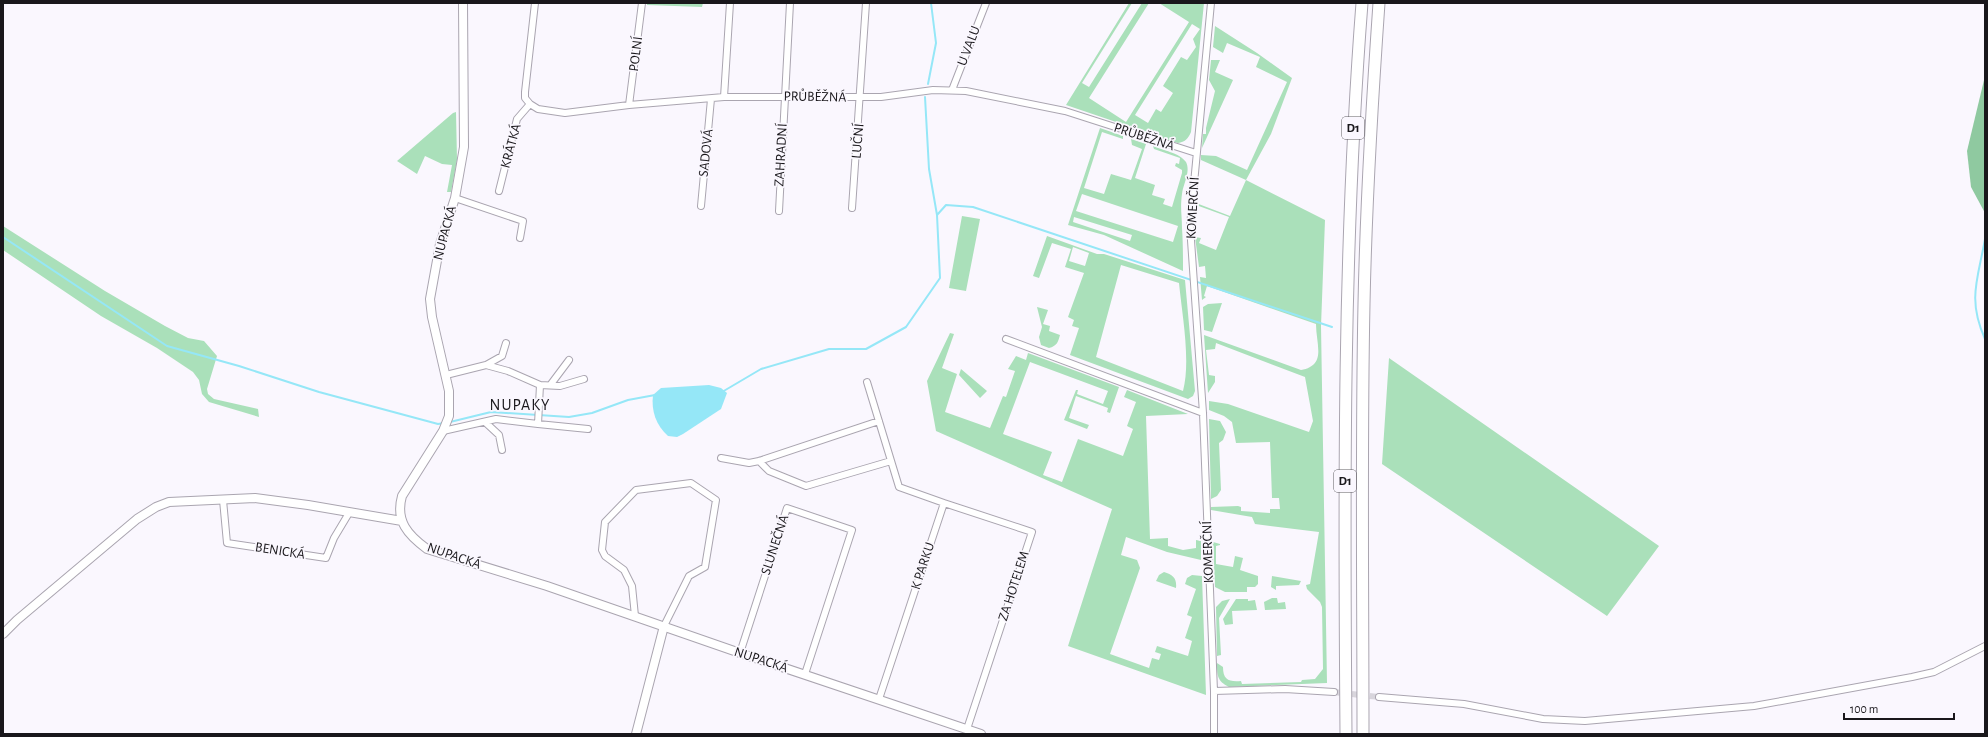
<svg xmlns="http://www.w3.org/2000/svg" width="1988" height="737" font-family="'Alegreya Sans',sans-serif">
  <style>
    .green { fill: #aae0ba; fill-rule: evenodd }
    .forest { fill: #8fc9a0 }
    .water { fill: #95e7f7 }
    .lines { fill: none; stroke-linecap: round; stroke-linejoin: round }
    .stream { stroke: #95e7f7; stroke-width: 2 }
    .street-tunnel { stroke: #d8d5dc; stroke-width: 6; stroke-dasharray: 6 3; stroke-linecap: butt }
    .street-casing { stroke: #aaa5b0; stroke-width: 8 }
    .secondary-casing { stroke: #aaa5b0; stroke-width: 10 }
    .highway-casing { stroke: #aaa5b0; stroke-width: 13 }
    .street { stroke: #fff; stroke-width: 6 }
    .secondary { stroke: #fff; stroke-width: 8 }
    .highway { stroke: #fff; stroke-width: 11 }
    .labels { text-anchor: middle; dominant-baseline: central; stroke-width: 3.5; stroke-linejoin: round; paint-order: stroke }
    .shield { fill: #faf7fe; stroke: #5c5a5f; stroke-width: 1 }
    .shield-label { font-size: 13px; font-weight: bold; fill: #19171b }
    .street-label { font-size: 14px; fill: #19171b; stroke: #faf7fe }
    .quarter-label { font-size: 16px; letter-spacing: 1px; fill: #19171b; stroke: #faf7fe }
  </style>
  <rect width="100%" height="100%" fill="#faf7fe"/>
  <path class="green" d="M647 3H703L702 7 647 5Z
    M1129 3H1132L1082 83 1089 87 1142 3H1149L1089 98 1126 122 1189 22 1159 3H1204L1191 132C1188 139 1185 142 1178 143L1066 105ZM1192 24 1200 29 1193 39 1196 47 1187 60 1181 57 1163 86 1173 93 1161 112 1156 109 1148 123 1135 115Z
    M1215 26 1257 53 1292 78 1271 134 1246 180 1325 220 1321 326 1327 683 1229 687C1217 681 1217 675 1217 663L1223 667C1223 680 1229 682 1241 681L1242 684 1301 682 1302 680 1315 679 1323 669 1322 607 1320 602 1307 589 1306 585 1310 584 1319 532 1255 524 1252 517 1211 510V507L1238 506 1241 507V511L1270 513V509H1280L1279 498H1272L1270 442 1236 443 1232 422 1224 416 1209 410V401L1228 404 1309 432 1313 421 1305 377 1216 343 1215 349 1206 350 1209 375 1215 376V382L1208 393 1204 335 1301 370C1327 365 1316 345 1316 324L1207 286 1204 296 1206 297 1202 300 1200 277 1206 278 1205 266 1199 267 1195 237 1201 238 1199 243 1216 250 1229 217 1196 205V203L1230 216 1246 180 1201 160V155L1216 156 1247 170 1287 82 1256 67 1260 57 1227 43 1223 53 1213 47Z
    M1211 60H1220L1215 72 1233 80 1202 148 1203 134H1206V128L1215 91 1209 80Z
    M456 112 457 160 451 192H447L452 165 442 164 425 156 417 174 397 161 453 113Z
    M1100 128 1123 136V139L1102 132 1084 188 1104 194 1111 174 1131 180 1142 149 1132 145 1131 139 1146 144 1135 178 1155 185 1152 195 1165 199 1163 204 1172 207 1182 173V170L1175 166 1176 163 1179 164 1180 158 1154 149 1153 146C1162 150 1180 153 1186 162 1191 172 1183 184 1182 194 1180 208 1182 215 1182 228 1183 242 1183 257 1183 271L1104 235 1068 225ZM1082 194 1178 226 1173 242 1076 211ZM1074 217 1132 235 1130 241 1073 222Z
    M962 216 980 219 966 291 949 288Z
    M3 226 105 291 165 326 188 338 204 341 217 356 207 389 208 394 214 399 258 409 259 417 209 402 202 394 199 380 193 372 157 348 101 316 3 250Z
    M1047 236 1097 254H1104L1185 280 1195 391 1193 396 1188 399 1070 355 1079 328 1072 326 1074 320 1068 317 1084 273 1065 267 1071 249 1052 243 1039 278 1033 276ZM1073 247 1089 253 1085 266 1069 261ZM1121 265 1179 283C1182 314 1191 361 1183 391L1096 357Z
    M1222 303 1212 332 1204 330 1203 307 1208 304Z
    M1037 307 1048 310 1043 324 1050 326 1049 331 1060 335C1058 342 1057 346 1049 348L1041 345 1039 337 1042 327Z
    M950 333 954 334 942 368 957 374 945 412 990 428 1003 396 1006 397 1015 371 1008 369 1016 356 1026 360 1028 353 1119 387 1110 413 1107 412 1108 408 1076 396 1069 418 1089 425 1087 429 1064 420 1076 390H1078L1077 394 1103 404 1108 391 1030 362 1003 434 1052 452 1043 475 1062 482 1078 439 1123 456 1133 429 1127 426 1136 402 1124 397 1127 390 1188 414 1146 416 1150 539 1168 538V546L1183 550 1196 548V540L1201 541V560L1167 552 1126 537 1121 555 1137 560 1140 568 1110 654 1149 668 1152 658 1159 660 1161 654 1155 652 1157 646 1188 656 1192 641 1185 638 1192 617 1187 615 1196 589 1185 584 1187 578 1192 575 1202 576 1206 695 1068 646 1112 509 936 431 927 381Z
    M1389 358 1659 546 1607 616 1382 464Z
    M961 369 987 391 980 398 959 375Z
    M1209 419 1220 421 1226 432 1223 440 1219 443 1221 490 1217 496 1211 499Z
    M1213 542 1220 544V545L1216 546V564L1233 567 1235 556 1243 558 1240 570 1258 576V584L1255 587H1247V592H1225L1215 587Z
    M1164 572C1173 575 1177 578 1176 588L1156 581 1159 575Z
    M1272 576 1301 581 1299 585 1276 586V590L1271 587Z
    M1272 598H1277L1278 603 1285 602 1286 609 1265 610 1264 602Z
    M1230 599 1219 618 1221 655 1217 656 1216 607 1222 601Z
    M1236 599H1248V601L1255 600 1257 610 1232 611 1233 624 1225 625 1223 619Z"/>
  <path class="forest" d="M1984 80 1985 81V213L1971 187 1967 151Z"/>
  <path class="water" d="M709 385 721 388 727 393 721 409 683 434 677 437 668 436C656 425 651 411 653 395L661 388Z"/>
  <g class="lines">
    <path class="stream" d="M928 84 936 43 931 3
      M925 97 929 169 937 215
      M3 237 167 346 239 366 319 392 438 424 444 423
      M1985 239C1978 279 1967 299 1985 339
      M722 392 761 369 829 349H866L906 327 940 278 937 215 946 205 973 207 1332 327
      M450 422 491 412 569 417 592 413 628 400 655 395"/>
    <path class="street-tunnel" d="M1334 692 1379 697"/>
    <g class="street-casing">
      <path id="street" d="M535 3 525 92V98L530 104 538 109 565 113 629 105 724 97H881L933 90 966 91 1065 111 1196 153
        M1211 3 1190 226 1203 413 1214 691
        M952 90 986 3
        M724 97 730 3
        M629 105 642 3
        M499 191 517 119 530 104
        M455 198 523 221 520 238
        M701 206 711 99
        M852 208 866 3
        M779 211 790 3
        M1006 339 1203 413
        M486 365 508 371 540 385 560 386 584 379
        M446 375 486 365 502 356 506 343
        M867 382 899 487 944 503 879 699
        M551 384 569 360
        M485 422 499 435 502 450
        M538 424 588 429
        M443 431 496 419 538 424 540 385
        M721 458 749 463 759 461 879 421
        M759 461 769 471 806 486 891 461
        M223 500 227 543 326 558 334 538 349 513
        M944 503 1032 532 967 729
        M635 616 632 586 624 570 605 556 602 550 605 522 636 490 691 483 716 500 705 567 689 576 664 626
        M740 653 787 508 852 530 805 674
        M1379 697 1464 704 1543 719 1585 721 1754 706 1912 677 1934 672 1985 646
        M1214 734V691L1285 689 1334 692"/>
    </g>
    <g class="secondary-casing">
      <path id="secondary" d="M463 3 464 147 455 198 440 244 430 299 432 317 449 391V416L443 431 402 496C395 521 408 535 427 549L547 586 740 653 981 734
        M3 634 17 620 137 519 156 507 169 502 255 498 308 505 402 521
        M636 734 664 626"/>
    </g>
    <g class="highway-casing">
      <path id="highway" d="M1346 734C1344 490 1343 247 1362 3
        M1363 734C1363 591 1361 447 1364 304 1366 203 1372 103 1379 3"/>
    </g>
    <use href="#street" class="street"/>
    <use href="#secondary" class="secondary"/>
    <use href="#highway" class="highway"/>
  </g>
  <g class="labels">
    <g class="shield">
      <rect x="1342" y="117" width="22" height="22" rx="3"/>
      <rect x="1334" y="470" width="22" height="22" rx="3"/>
    </g>
    <g class="shield-label">
      <text x="1353" y="128">D1</text>
      <text x="1345" y="481">D1</text>
    </g>
    <g class="street-label">
      <text transform="translate(969 46) rotate(-69)">U VALU</text>
      <text transform="translate(636 54) rotate(-83)">POLNÍ</text>
      <text transform="translate(815 97) rotate(1)">PRŮBĚŽNÁ</text>
      <text transform="translate(1144 137) rotate(18)">PRŮBĚŽNÁ</text>
      <text transform="translate(858 141) rotate(-85)">LUČNÍ</text>
      <text transform="translate(511 146) rotate(-75)">KRÁTKÁ</text>
      <text transform="translate(706 153) rotate(-84)">SADOVÁ</text>
      <text transform="translate(781 155) rotate(-87)">ZAHRADNÍ</text>
      <text transform="translate(1193 208) rotate(-87)">KOMERČNÍ</text>
      <text transform="translate(445 233) rotate(-75)">NUPACKÁ</text>
      <text transform="translate(775 545) rotate(-72)">SLUNEČNÁ</text>
      <text transform="translate(280 551) rotate(9)">BENICKÁ</text>
      <text transform="translate(1208 552) rotate(-92)">KOMERČNÍ</text>
      <text transform="translate(454 556) rotate(19)">NUPACKÁ</text>
      <text transform="translate(923 566) rotate(-72)">K PARKU</text>
      <text transform="translate(1014 586) rotate(-72)">ZA HOTELEM</text>
      <text transform="translate(761 660) rotate(18)">NUPACKÁ</text>
    </g>
    <g class="quarter-label">
      <text x="520" y="405">NUPAKY</text>
    </g>
  </g>
  <rect width="1988" height="737" fill="none" stroke="#19171b" stroke-width="8"/>
  <path d="M1844 713v6h110v-6" fill="none" stroke="#19171b" stroke-width="2"/>
  <text x="1850" y="713" font-size="12" fill="#19171b" stroke="#faf7fe" stroke-width="3" paint-order="stroke">100 m</text>
</svg>
